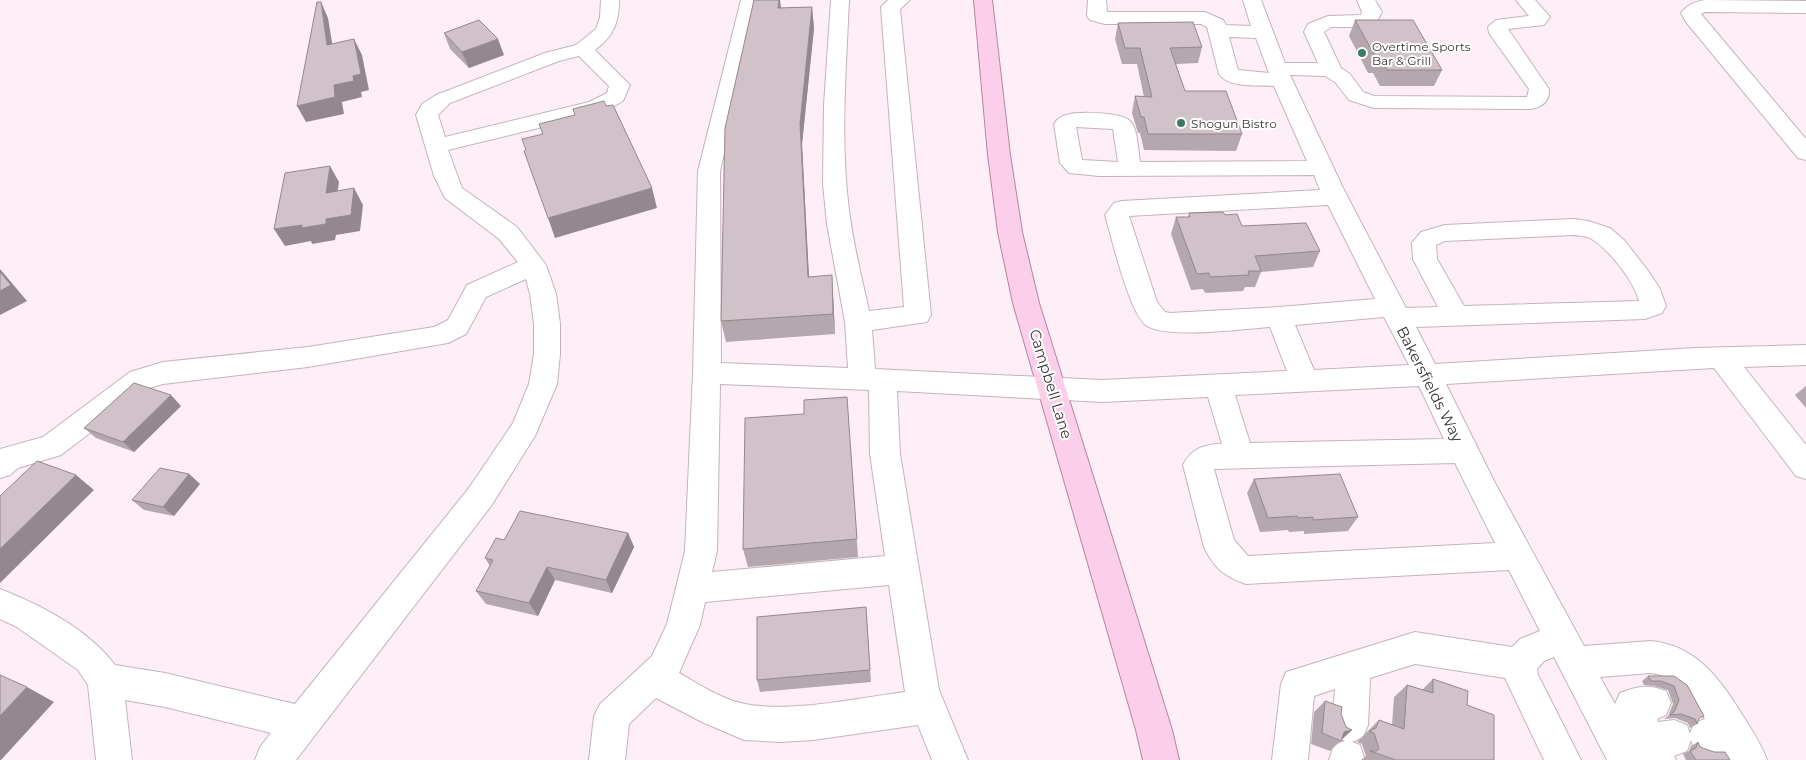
<svg xmlns="http://www.w3.org/2000/svg" width="1806" height="760" font-family="Montserrat,sans-serif">
  <style>
    .lines { fill: none; stroke-linecap: round; stroke-linejoin: round }
    .minor-casing { stroke: #c3b4bc; stroke-width: 2 }
    .major-casing { stroke: #b684a1; stroke-width: 2 }
    .minor { fill: #fff; fill-rule: evenodd }
    .major { fill: #fbcee9; fill-rule: evenodd }
    .wall { fill: #b4a7ae }
    .shaded-wall { fill: #92888d }
    .building { fill: #d1c2ca; stroke: #92888d }
    .poi-dot { fill: #3c7a67; stroke: #fff; stroke-width: 2 }
    .labels { text-anchor: middle; dominant-baseline: central; stroke-width: 4; stroke-linejoin: round; paint-order: stroke }
    .far-poi-label { font-size: 12px; fill: #3b3538; stroke: #fff; text-anchor: start }
    .street-label { font-size: 15px; fill: #3b3538; stroke: #fff }
  </style>
  <rect width="100%" height="100%" fill="#feeef7"/>
  <g class="lines">
    <g class="minor-casing">
      <path id="minor" d="M601 0H619C619 22 614 36 595 50L630 85 623 101 604 112 448 150 462 188 517 227 546 265 556 294 560 324V354L557 384 535 436 491 506 296 760H255L260 747 271 733 165 707 125 700 132 760H96L88 685 78 670 17 627 0 619V589C41 605 88 629 115 665L165 673 295 704 469 488 513 423 529 384 534 354V324L530 294 526 279 486 297 466 334 448 343 308 367 163 384 149 388 61 455 18 468 10 475 0 478V449L43 437 130 372 163 362 308 347 434 327 448 320 467 285 518 262 499 239 445 198 434 176 416 115 422 104 436 95 545 53 576 45 596 29 600 17ZM579 56 609 86 607 93 589 102 445 137 438 115 450 103 559 61Z
        M741 0H759L720 171 721 363 848 368 845 322 827 224 823 184 824 105 831 0H849C846 70 840 140 849 210 853 244 862 278 869 311L904 307 881 7 888 0H910L900 9 931 315 927 322 872 330 875 369 1102 380 1287 371 1270 327C1243 329 1168 339 1147 326 1129 314 1112 238 1105 215L1114 203 1122 201 1320 190 1314 175 1099 176 1069 173 1060 163 1054 124C1057 119 1061 116 1066 115 1078 111 1121 112 1130 121 1138 129 1138 150 1140 162L1307 161 1274 86C1258 85 1228 88 1219 74L1207 27 1201 24H1105L1090 20 1087 16 1088 0H1106L1107 12H1205L1223 20 1226 25 1251 26 1243 0H1261L1285 63H1318L1304 32 1308 24 1328 16 1361 15 1362 12 1357 0H1375L1382 12 1376 23 1362 27H1331L1324 32 1341 68 1350 74 1363 92 1374 96 1527 97 1529 89 1489 33 1488 27 1496 20 1529 16 1516 0H1535L1550 17 1544 25 1508 29 1549 89C1550 101 1542 107 1531 109L1374 108 1349 100 1335 82 1325 76 1290 75 1344 190 1406 308 1438 307 1413 259 1412 243 1421 232 1445 225 1574 219 1588 221 1610 228 1624 240 1649 272 1660 289 1666 306 1662 313 1645 319 1416 327 1435 364 1695 348 1806 345V365L1744 367 1806 445V479L1796 476 1714 368 1446 384 1494 481 1584 646 1651 641C1696 645 1721 680 1743 716 1752 730 1761 744 1767 760H1729L1725 753 1707 754 1694 749 1691 740 1687 751 1674 756 1676 760H1607L1554 657 1544 661 1537 669 1538 675 1581 760H1544L1505 678 1415 664 1370 678 1368 725 1363 737 1352 742 1360 745 1365 760H1329L1334 745 1345 741 1337 737 1332 725 1335 689 1314 696 1308 760H1272L1281 684 1286 672 1415 632 1512 647 1520 639 1540 631 1509 570 1246 584C1224 576 1214 568 1204 547L1183 465C1191 449 1204 444 1222 444L1208 397 1102 402 897 391 900 454 939 690 968 760H932L918 725 813 740 780 742 744 740 702 722 656 698 629 724 625 760H589L594 716 600 704 652 656 667 624 685 551 693 373 698 171ZM1229 37 1256 38 1269 73 1238 70ZM1076 127 1113 129 1118 162 1082 160ZM1328 205 1375 299 1279 307 1170 313 1165 312 1157 302 1129 216ZM1574 235C1579 236 1585 236 1590 238 1608 248 1634 281 1639 301L1464 306 1437 259 1436 245 1445 241ZM1384 317 1409 365 1314 370 1295 325ZM720 384 869 390 870 454 885 556 712 572 717 551ZM1419 386 1444 439 1250 443 1235 395ZM1455 463 1495 543 1248 556 1234 540 1214 469ZM889 585 905 692C857 698 792 713 745 704 722 700 699 684 679 673L700 625 705 602ZM1651 673C1676 675 1692 699 1705 719L1694 723 1690 734 1687 725 1674 720 1658 722 1657 719 1666 715 1671 703 1666 691C1649 684 1637 686 1620 693L1615 704 1600 677Z
        M1705 0 1806 1V13L1705 12 1701 14 1806 139V160L1798 158 1686 22 1681 13C1688 4 1695 2 1705 0Z"/>
    </g>
    <g class="major-casing">
      <path id="major" d="M974 0H992L1010 155 1022 232 1039 303 1172 730 1179 760H1143L1136 730 1013 303 998 232 988 155Z"/>
    </g>
    <use href="#minor" class="minor"/>
    <use href="#major" class="major"/>
  </g>
  <path class="wall" d="M780 0 781 8 812 7 814 28 802 144 809 277 833 295 835 334 726 342 721 321Z
    M1355 20 1442 70 1434 86H1380L1373 73H1368L1349 36Z
    M1118 23 1202 47 1198 63 1176 64 1185 91 1242 134 1236 151 1144 150 1140 133H1138L1132 113 1135 96 1144 97 1137 64H1122L1115 39Z
    M444 33 504 55 469 68 450 49Z
    M1189 213 1225 215 1242 226 1320 251 1313 267 1261 272 1255 287H1245L1243 291 1205 293 1203 289 1191 290 1171 234 1176 217H1188Z
    M1806 386V408L1795 395Z
    M847 397 858 557 748 567 743 549 804 414Z
    M181 406 134 452 96 438 84 428Z
    M189 474 200 484 174 516 144 510 132 500Z
    M1254 479 1358 517 1348 531 1304 534V531L1289 532 1288 530 1260 532 1247 493Z
    M628 533 634 547 612 593 555 580 538 616 486 604 476 591 490 566 485 558 504 540Z
    M866 607 871 682 760 692 757 680Z
    M1648 676H1674L1699 719 1697 724 1690 728 1688 723 1675 718 1664 719 1668 716 1673 704 1668 690 1654 686 1644 685 1642 681Z
    M1433 679 1467 705 1494 760H1361L1366 756 1362 744 1357 742 1379 720 1392 725 1394 697 1407 685 1422 690Z
    M1325 701 1341 714 1346 727 1352 730 1330 751 1311 744 1314 712Z
    M1698 742 1700 747 1730 760H1686L1683 754 1689 751 1691 746Z"/>
  <path class="shaded-wall" d="M779 0H780L781 15 778 8Z
    M321 2 328 18 335 61 327 45Z
    M812 7 814 28 802 144 810 297 808 277 800 124Z
    M354 39 362 55 369 90 361 92 362 97 342 102 344 114 306 122 297 106 334 85 353 76Z
    M498 39 504 55 469 68 462 52Z
    M330 166 339 182 335 209 326 193Z
    M354 188 363 205 360 231 336 235 335 240 312 244 311 241 285 246 274 229 326 219Z
    M652 188 657 208 555 238 548 218Z
    M0 269 27 301 0 315Z
    M832 275 833 295 835 334 833 314Z
    M171 395 181 406 134 452 123 442Z
    M189 474 200 484 174 516 163 507Z
    M76 475 94 490 0 583V549Z
    M628 533 634 547 612 593 606 580Z
    M547 567 555 580 538 616 529 603Z
    M27 687 54 702 1 760H0V716Z
    M1352 730 1341 740 1344 732Z"/>
  <path class="building" d="M754 0H779L778 8 812 7 800 124 808 277 832 275 833 314 721 321 725 128Z
    M317 2H321L327 45 354 39 361 74 353 76 354 81 334 85 335 97 297 106Z
    M479 20 498 39 462 52 444 33Z
    M1355 20H1413L1442 70H1387L1380 56H1375Z
    M1193 22 1202 47 1170 48 1185 91H1226L1242 134H1148L1144 117H1141L1135 96 1152 97 1140 48H1125L1118 23Z
    M604 101 606 106 613 105 652 188 548 218 524 151 526 150 522 139 543 134 539 124 575 115 573 109Z
    M330 166 326 193 354 188 351 215 326 219V224L302 228V225L274 229 285 173Z
    M1223 212 1225 215 1237 214 1242 226 1306 223 1320 251 1255 256 1261 271H1248L1249 275 1210 277 1209 273 1197 274 1176 217H1190L1189 213Z
    M0 272 11 285 0 291Z
    M134 383 171 395 123 442 84 428Z
    M847 397 857 539 743 549 745 418 804 414V400Z
    M37 461 76 475 0 549V496Z
    M160 468 189 474 163 507 132 500Z
    M1340 474 1358 517 1313 520V517L1298 518 1297 516 1268 518 1254 479Z
    M520 511 628 533 606 580 547 567 529 603 476 591 493 560 485 558 496 538 504 540Z
    M866 607 870 670 757 680V617Z
    M0 675 27 687 0 716Z
    M1648 676H1674L1687 685 1704 716 1699 718 1697 724 1695 719 1681 714 1670 715 1674 712 1679 700 1674 686 1661 681H1651Z
    M1433 679 1468 691 1467 705 1494 715V760H1396L1370 751H1377L1379 749 1374 733 1369 731 1376 728 1379 720 1404 729 1407 685 1433 693Z
    M1325 701 1342 707 1341 714 1346 727 1352 730 1344 732 1341 741 1322 733Z
    M1698 742 1700 747 1714 752H1725L1730 760H1696L1690 751 1696 748Z"/>
  <g class="poi-dot">
    <circle cx="1362" cy="53" r="5"/>
    <circle cx="1181" cy="123" r="5"/>
  </g>
  <g class="labels">
    <g class="far-poi-label">
      <text x="1372" y="46">Overtime Sports<tspan x="1372" dy="14">Bar &amp; Grill</tspan></text>
      <text x="1191" y="123">Shogun Bistro</text>
    </g>
    <g class="street-label">
      <text transform="translate(1051 384) rotate(73)">Campbell Lane</text>
      <text transform="translate(1430 384) rotate(63)">Bakersfields Way</text>
    </g>
  </g>
</svg>
